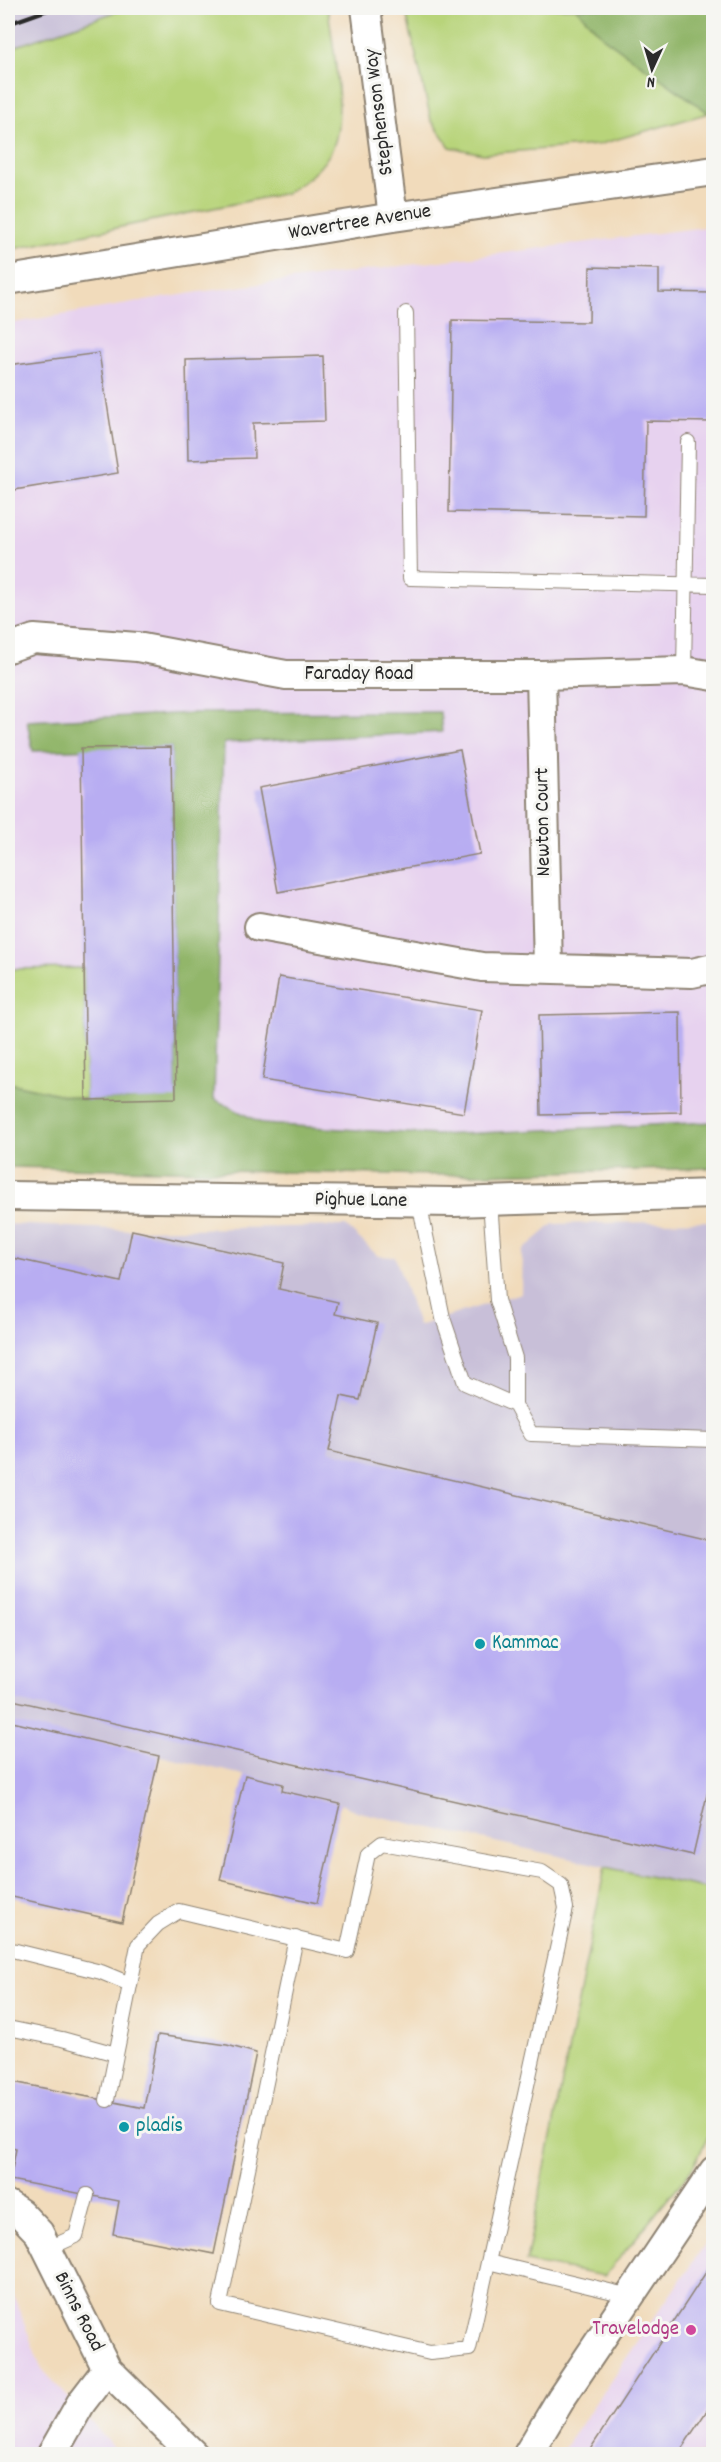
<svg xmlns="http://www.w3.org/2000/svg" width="721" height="2462" font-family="Dekko,sans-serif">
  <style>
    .built { fill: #e7d2ef }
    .industrial { fill: #c8bfd8 }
    .green { fill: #b8d47a; stroke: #728052; stroke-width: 1.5 }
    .forest { fill: #92b66a; stroke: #5e704a; stroke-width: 1.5 }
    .building { fill: #b8adf2 }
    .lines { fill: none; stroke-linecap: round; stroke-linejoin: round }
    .service-casing { stroke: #8e8373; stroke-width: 16 }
    .minor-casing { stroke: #8e8373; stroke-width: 32 }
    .service { stroke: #fff; stroke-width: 14 }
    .minor { stroke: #fff; stroke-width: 28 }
    .rail { stroke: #2b2b2b; stroke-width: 4.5 }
    .culture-dot { fill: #0f9aa8; stroke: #f6f6f2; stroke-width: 2 }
    .hotel-dot { fill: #d1479c; stroke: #f6f6f2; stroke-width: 2 }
    .labels { text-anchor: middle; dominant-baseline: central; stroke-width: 6; stroke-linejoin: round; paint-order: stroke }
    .street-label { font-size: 21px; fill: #2b2b2b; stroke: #f6f6f2 }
    .culture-label { font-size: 21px; fill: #0d838f; stroke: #f6f6f2; text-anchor: start }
    .hotel-label { font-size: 21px; fill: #b23c85; stroke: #f6f6f2; text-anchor: end }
  </style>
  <rect width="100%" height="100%" fill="#f6f6f2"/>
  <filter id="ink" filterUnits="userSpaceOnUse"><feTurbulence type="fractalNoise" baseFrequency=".0167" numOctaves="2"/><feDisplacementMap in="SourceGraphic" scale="12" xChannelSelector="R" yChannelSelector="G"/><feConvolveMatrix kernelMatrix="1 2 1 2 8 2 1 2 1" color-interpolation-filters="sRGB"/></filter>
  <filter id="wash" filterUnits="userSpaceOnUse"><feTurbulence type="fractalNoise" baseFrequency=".008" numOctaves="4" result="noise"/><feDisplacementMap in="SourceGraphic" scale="24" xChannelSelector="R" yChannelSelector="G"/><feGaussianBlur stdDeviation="1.35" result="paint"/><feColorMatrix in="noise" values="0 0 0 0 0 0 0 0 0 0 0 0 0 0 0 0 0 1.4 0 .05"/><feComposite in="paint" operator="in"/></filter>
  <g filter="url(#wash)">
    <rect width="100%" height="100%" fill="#f1dbbb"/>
    <path class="built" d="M713 226V1122L437 1135 262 1124 213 1099 86 1100 8 1083V324L199 292Z
      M713 2233V2454H560Z
      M8 2281 41 2368 120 2454H8Z"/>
    <path class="industrial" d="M8 8H127L8 49Z
      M713 1221V1890L359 1812 340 1804 282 1791 283 1784 8 1721V1224L132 1230 346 1226 378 1256 395 1257 418 1326 521 1293 522 1251 553 1224Z"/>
    <path class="green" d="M127 8H328C332 44 347 114 333 147 324 168 305 181 287 193L8 250V49Z
      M405 8H576L604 38 709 113 597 145 483 154 450 147 431 120Z
      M84 968 86 1100 8 1083V969Z
      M605 1867 714 1890 713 2127 692 2169 605 2276 526 2262Z"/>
    <path class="forest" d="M576 8H713V113H709L604 38Z
      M440 712 442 732 224 743 214 1099 263 1124 437 1135 713 1122V1168L438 1175 8 1167V1083L86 1100 176 1097 171 747 33 751 27 721 194 713Z"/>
    <g id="blocks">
      <path class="building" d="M590 267 659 269V292L714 293V422L646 421 644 516 449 512 452 320 589 322Z
        M99 353 118 473 8 491V365Z
        M323 356 325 421 253 423 254 458 188 460 186 360Z
        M171 747 176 1098 86 1100 81 748Z
        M460 750 480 854 278 892 259 788Z
        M279 977 482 1010 464 1113 262 1080Z
        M680 1012 681 1112 541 1115 539 1015Z
        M132 1230 284 1263 279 1289 338 1302 335 1314 377 1323 360 1400 341 1396 329 1451 714 1541V1765L693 1855 8 1699V1257L121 1282Z
        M8 1721 159 1756 122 1922 8 1896Z
        M245 1775 283 1784 282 1791 340 1804 317 1903 220 1880Z
        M158 2035 227 2045 256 2053 214 2254 113 2234 119 2201 10 2180 16 2149 8 2147V2081L144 2108Z
        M714 2260V2400L678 2454H587Z"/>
    </g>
  </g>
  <g filter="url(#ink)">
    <use href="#blocks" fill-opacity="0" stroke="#8e8373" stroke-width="1.5"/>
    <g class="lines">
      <g class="service-casing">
        <path id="service" d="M406 313 410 578 714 585
          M684 671 688 442
          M490 1201 497 1300 515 1358V1405L531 1434 714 1440
          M419 1202 443 1318 465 1383 515 1405
          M8 1949 101 1972 130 1984
          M8 2028 62 2039 116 2054
          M107 2100 138 1945 158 1924 179 1911 347 1951 368 1854 382 1843 542 1872 561 1885 566 1908 469 2349 430 2353 220 2304 296 1938
          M47 2249 76 2236 87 2195
          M488 2262 630 2296"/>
      </g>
      <g class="minor-casing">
        <path id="minor" d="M366 8 393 217
          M8 280 393 217 714 171
          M8 648 34 639 137 647 286 675H541L684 671 714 676
          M541 675 548 968
          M259 927 482 967 692 973 714 968
          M8 1196 454 1202 714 1194
          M8 2205 20 2213 39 2233 107 2369 81 2403 52 2454
          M107 2369 193 2454
          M528 2454 562 2397 714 2171"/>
      </g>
      <use href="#service" class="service"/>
      <use href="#minor" class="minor"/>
      <path class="rail" d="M8 24 53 8"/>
    </g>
  </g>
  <g class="culture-dot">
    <circle cx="480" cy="1644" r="6"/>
    <circle cx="124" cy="2127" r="6"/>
  </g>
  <circle class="hotel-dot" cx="691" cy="2330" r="6"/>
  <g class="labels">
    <g class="street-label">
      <text transform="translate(380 112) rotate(-97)">Stephenson Way</text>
      <text transform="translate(360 223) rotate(-9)">Wavertree Avenue</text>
      <text x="359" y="675">Faraday Road</text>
      <text transform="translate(544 822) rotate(-91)">Newton Court</text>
      <text transform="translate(361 1201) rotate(1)">Pighue Lane</text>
      <text transform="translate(78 2312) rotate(63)">Binns Road</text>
    </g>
    <g class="culture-label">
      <text x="492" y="1644">Kammac</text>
      <text x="136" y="2127">pladis</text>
    </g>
    <g class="hotel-label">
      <text x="679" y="2330">Travelodge</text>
    </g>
  </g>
  <rect width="721" height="2462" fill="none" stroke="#f6f6f2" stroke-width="30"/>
  <g transform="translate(652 69) rotate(184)" stroke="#f6f6f2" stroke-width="4.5" paint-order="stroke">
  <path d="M0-4.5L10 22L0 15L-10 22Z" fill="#2b2b2b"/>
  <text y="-9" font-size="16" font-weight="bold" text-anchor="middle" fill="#2b2b2b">N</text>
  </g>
</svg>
